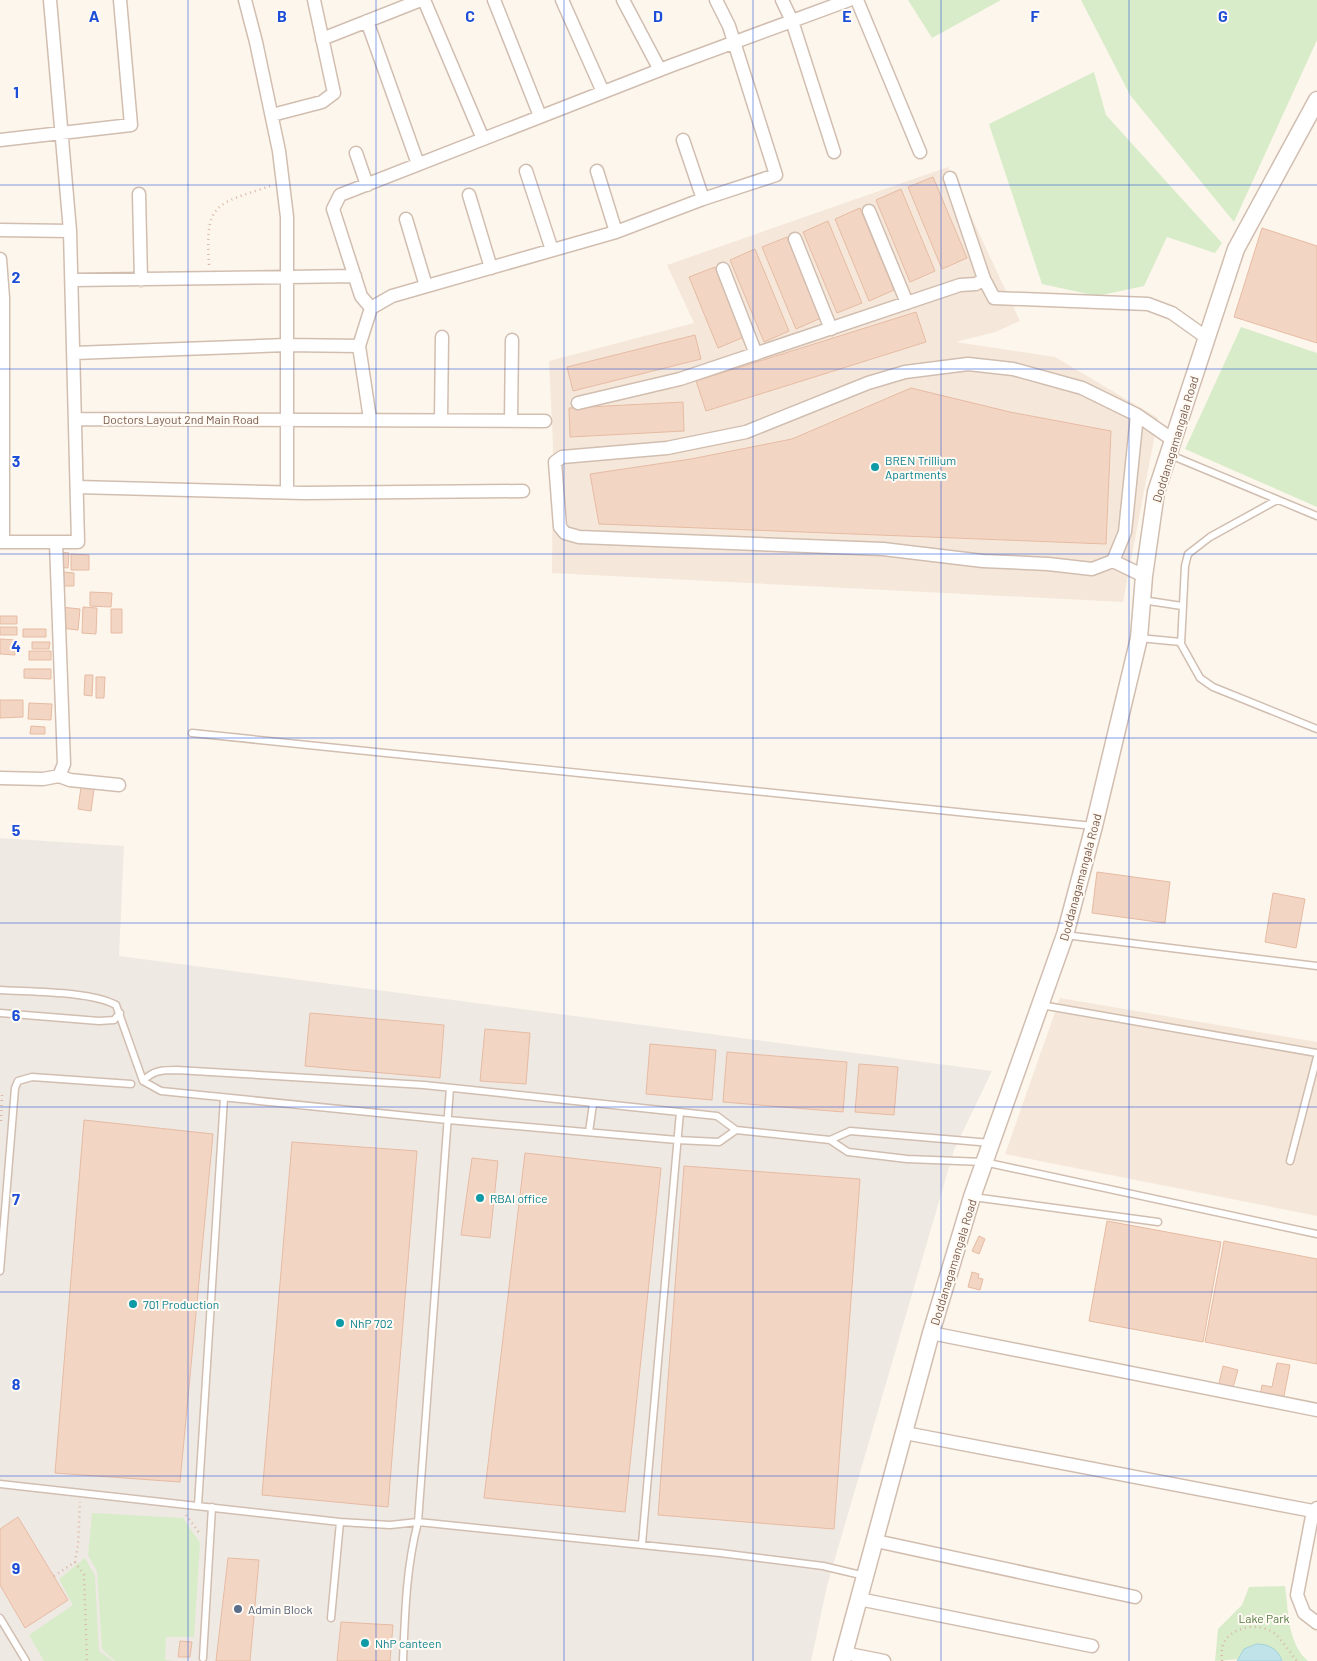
<svg xmlns="http://www.w3.org/2000/svg" width="1317" height="1661" font-family="Barlow,sans-serif">
  <style>
    .residential { fill: #f5e8da }
    .industrial { fill: #efe9e4 }
    .green { fill: #d8ecc9 }
    .water { fill: #bfe3e8; stroke: #a5d3da }
    .building { fill: #f3d5c3; stroke: #e6bba3 }
    .lines { fill: none; stroke-linecap: round; stroke-linejoin: round }
    .service-casing { stroke: #d1beb0; stroke-width: 9 }
    .minor-casing { stroke: #d1beb0; stroke-width: 15 }
    .tertiary-casing { stroke: #d1beb0; stroke-width: 19 }
    .path { stroke: #d9b8a5; stroke-width: 2.5; stroke-dasharray: 1 4; stroke-linecap: butt }
    .service { stroke: #fff; stroke-width: 6 }
    .minor { stroke: #fff; stroke-width: 12 }
    .tertiary { stroke: #fff; stroke-width: 16 }
    .grid { fill: none; stroke: #1d4ed8; stroke-width: 1; stroke-opacity: 0.55 }
    .culture-dot { fill: #0f9aa8; stroke: #fffaf3; stroke-width: 2 }
    .service-dot { fill: #5c6f8a; stroke: #fffaf3; stroke-width: 2 }
    .labels { text-anchor: middle; dominant-baseline: central; stroke-width: 4; stroke-linejoin: round; paint-order: stroke }
    .street-label { font-size: 12px; fill: #7a5c4d; stroke: #fffaf3 }
    .culture-label { font-size: 12px; fill: #0d838f; stroke: #fffaf3; text-anchor: start }
    .service-label { font-size: 12px; fill: #4e5e75; stroke: #fffaf3; text-anchor: start }
    .park-label { font-size: 12px; fill: #537a41; stroke: #fffaf3 }
    .grid-label { font-size: 16px; text-anchor: middle; font-weight: bold; fill: #1d4ed8; stroke: #fffaf3; stroke-width: 4; stroke-linejoin: round; paint-order: stroke }
  </style>
  <rect width="100%" height="100%" fill="#fdf6ec"/>
  <path class="residential" d="M948 167 1020 321 995 332 956 342 1055 357 1158 418 1123 602 552 573 553 445 549 361 694 323 667 265Z
    M1060 998 1317 1042V1216L1005 1154Z"/>
  <path class="industrial" d="M0 838 124 846 119 956 992 1071 954 1150 827 1586 811 1661H0Z"/>
  <path class="green" d="M908 0H1001L932 38Z
    M1081 0H1317V40L1234 222 1130 95Z
    M1094 72 1106 115 1222 243 1215 253 1167 237 1144 286 1097 296 1042 284 989 124Z
    M1241 327 1317 353V507L1185 449Z
    M92 1513 183 1518 200 1543 194 1637H166L165 1660 175 1661H115L102 1649 97 1571 88 1555Z
    M85 1558 95 1576 99 1651 113 1661H44L29 1635 73 1605 59 1579Z
    M1285 1586C1289 1612 1287 1643 1308 1661H1282L1280 1656 1215 1661 1218 1629 1242 1605 1249 1587Z"/>
  <path class="water" d="M1256 1644C1269 1644 1278 1649 1282 1661H1237L1244 1649Z"/>
  <path class="building" d="M933 177 967 258 942 269 908 187Z
    M901 189 935 271 910 282 876 200Z
    M860 208 894 290 869 301 835 219Z
    M828 221 862 303 837 313 803 232Z
    M1262 228 1317 246V343L1234 317Z
    M787 237 821 318 796 329 762 247Z
    M755 249 789 331 764 342 730 260Z
    M715 267 744 337 718 348 689 277Z
    M916 312 926 342 706 411 696 381Z
    M695 335 701 359 573 391 567 367Z
    M911 388 1010 412 1111 431 1106 544 599 524 590 474 691 459 792 439Z
    M683 402 684 431 570 437 569 408Z
    M58 552 69 553 68 568 59 567Z
    M71 554 89 555V570H71Z
    M64 572 74 573V586H63Z
    M90 592 112 593 111 607 90 606Z
    M61 607 80 609 78 630 61 628Z
    M83 607 97 608 96 634 82 633Z
    M111 609H122V633H111Z
    M0 616H17V624H0Z
    M0 627H17V635H0Z
    M23 629H46V637H23Z
    M0 639 16 640 15 655 0 654Z
    M32 642H50L49 649H32Z
    M29 651H51V660H29Z
    M24 669H51V679L24 678Z
    M85 675H93L92 696 84 695Z
    M96 677H105L104 698H96Z
    M0 700H23V717L0 718Z
    M29 703 52 704 51 720 28 719Z
    M31 726 45 727V734H30Z
    M81 787 94 789 91 811 78 809Z
    M1097 872 1170 882 1165 923 1092 913Z
    M1273 893 1305 899 1296 948 1265 942Z
    M310 1013 444 1025 440 1078 305 1066Z
    M485 1029 530 1033 526 1084 480 1081Z
    M650 1044 716 1050 712 1100 646 1094Z
    M727 1052 847 1062 843 1112 723 1102Z
    M859 1064 898 1067 894 1115 855 1112Z
    M84 1120 213 1134 180 1482 55 1473Z
    M292 1142 417 1151 388 1507 262 1495Z
    M525 1153 661 1168 625 1512 484 1498Z
    M472 1158 498 1161 490 1238 461 1235Z
    M684 1166 860 1179 834 1529 658 1515Z
    M1107 1221 1221 1242 1203 1342 1089 1321Z
    M979 1236 985 1239 979 1254 972 1251Z
    M1224 1241 1317 1259V1364L1205 1342Z
    M972 1272 979 1274 978 1278 983 1279 980 1290 968 1287Z
    M1277 1363 1290 1365 1283 1401 1260 1396 1262 1385 1272 1387Z
    M1223 1366 1238 1370 1232 1391 1218 1388Z
    M18 1517 68 1600 25 1628 0 1585V1529Z
    M228 1558 259 1560 250 1661H216Z
    M341 1622 393 1625 390 1661H337Z
    M180 1641 192 1642 190 1657H178Z"/>
  <g class="lines">
    <g class="service-casing">
      <path id="service" d="M1168 454 1317 516
        M1277 500 1210 537 1188 554 1185 566 1181 644 1200 678 1213 687 1317 729
        M1142 600 1182 606
        M1139 638 1181 642
        M192 733 1093 826
        M1065 935 1317 966
        M0 990C31 992 90 991 116 1005L143 1081 161 1091 448 1120 677 1140 719 1142 736 1130
        M1041 1005 1317 1053
        M0 1013 99 1021 114 1020 120 1013
        M143 1081C153 1070 163 1070 177 1070L424 1085 717 1116 736 1130 830 1140 848 1152 907 1159 984 1162 1317 1234
        M589 1132 593 1104
        M830 1140 850 1131 991 1143
        M1290 1161 1317 1057
        M973 1197 1158 1222
        M0 1271 15 1088 18 1081 32 1077 131 1084
        M0 1484 340 1522 390 1525 418 1522 450 1088
        M198 1505 224 1098
        M642 1544 680 1112
        M0 1618 26 1661
        M331 1618 340 1522
        M203 1658 212 1507
        M403 1661C405 1614 406 1568 418 1522L720 1553 823 1566 865 1576"/>
    </g>
    <g class="minor-casing">
      <path id="minor" d="M245 0 256 42 279 151 287 217V493
        M424 0 483 139
        M494 0 540 116
        M562 0 603 92
        M623 0 660 70
        M782 0 792 21 834 152
        M857 0 920 152
        M367 21 418 164
        M322 39 421 0
        M272 115 322 102 334 93 314 0
        M0 140 131 125 120 0
        M683 140 703 199 776 175 729 26 716 0
        M356 153 367 185
        M526 171 552 250
        M597 171 616 232
        M950 178 984 279 994 298 1148 304 1172 313 1207 338
        M139 194 141 280
        M469 195 491 268
        M869 211 907 303
        M406 219 426 286
        M0 230 70 231
        M795 239 831 329
        M0 259 3 298V542
        M723 269 756 354
        M72 280 355 276
        M371 308 361 296 333 209 340 195 670 66 849 0
        M74 353 286 345 359 346
        M578 403 680 379 960 285 976 284 984 279
        M1137 415 1125 532 1113 561 1092 569 1048 564 983 561 883 549 579 537 565 533 560 527 555 462 562 457 667 448 746 432 868 383 905 372 968 364 1013 369 1082 388 1137 415 1173 440
        M75 419 545 421
        M370 419 359 346 371 308 392 296 616 232 703 199
        M441 420 442 337
        M511 421 512 340
        M77 487 304 493 523 491
        M0 542H78L70 231 50 0
        M1113 561 1144 576
        M59 776 70 780 119 785
        M0 778 43 779 59 776 64 764 56 542
        M931 1333 1317 1410
        M905 1433 1313 1511 1317 1508
        M1313 1511 1297 1595 1304 1613 1317 1623
        M876 1541 1135 1597
        M859 1599 1092 1646
        M844 1653 884 1661"/>
    </g>
    <g class="tertiary-casing">
      <path id="tertiary" d="M842 1661 931 1333 972 1197 1065 935 1094 826 1139 638 1144 576 1156 492 1236 249 1317 100"/>
    </g>
    <path class="path" d="M209 265C205 202 215 205 270 186
      M1 1121 2 1095
      M186 1515 200 1534
      M75 1562 84 1575 87 1661
      M54 1576 75 1562 78 1545 80 1502
      M1222 1661C1222 1656 1221 1650 1223 1645 1230 1626 1259 1622 1274 1633 1283 1640 1289 1652 1297 1661"/>
    <use href="#service" class="service"/>
    <use href="#minor" class="minor"/>
    <use href="#tertiary" class="tertiary"/>
  </g>
  <path class="grid" d="M188 0V1661M376 0V1661M564 0V1661M753 0V1661M941 0V1661M1129 0V1661M0 185H1317M0 369H1317M0 554H1317M0 738H1317M0 923H1317M0 1107H1317M0 1292H1317M0 1476H1317"/>
  <g class="culture-dot">
    <circle cx="875" cy="467" r="5"/>
    <circle cx="480" cy="1198" r="5"/>
    <circle cx="133" cy="1304" r="5"/>
    <circle cx="340" cy="1323" r="5"/>
    <circle cx="365" cy="1643" r="5"/>
  </g>
  <circle class="service-dot" cx="238" cy="1609" r="5"/>
  <g class="labels">
    <g class="street-label">
      <text x="181" y="419">Doctors Layout 2nd Main Road</text>
      <text transform="translate(1175 439) rotate(-73)">Doddanagamangala Road</text>
      <text transform="translate(1080 877) rotate(-75)">Doddanagamangala Road</text>
      <text transform="translate(953 1262) rotate(-73)">Doddanagamangala Road</text>
    </g>
    <g class="culture-label">
      <text x="885" y="460">BREN Trillium<tspan x="885" dy="14">Apartments</tspan></text>
      <text x="490" y="1198">RBAI office</text>
      <text x="143" y="1304">701 Production</text>
      <text x="350" y="1323">NhP 702</text>
      <text x="375" y="1643">NhP canteen</text>
    </g>
    <g class="service-label">
      <text x="248" y="1609">Admin Block</text>
    </g>
    <g class="park-label">
      <text x="1264" y="1618">Lake Park</text>
    </g>
  </g>
  <g class="grid-label">
    <text x="94" y="22">A</text>
    <text x="282" y="22">B</text>
    <text x="470" y="22">C</text>
    <text x="658" y="22">D</text>
    <text x="847" y="22">E</text>
    <text x="1035" y="22">F</text>
    <text x="1223" y="22">G</text>
    <text x="16" y="98">1</text>
    <text x="16" y="283">2</text>
    <text x="16" y="467">3</text>
    <text x="16" y="652">4</text>
    <text x="16" y="836">5</text>
    <text x="16" y="1021">6</text>
    <text x="16" y="1205">7</text>
    <text x="16" y="1390">8</text>
    <text x="16" y="1574">9</text>
  </g>
</svg>
